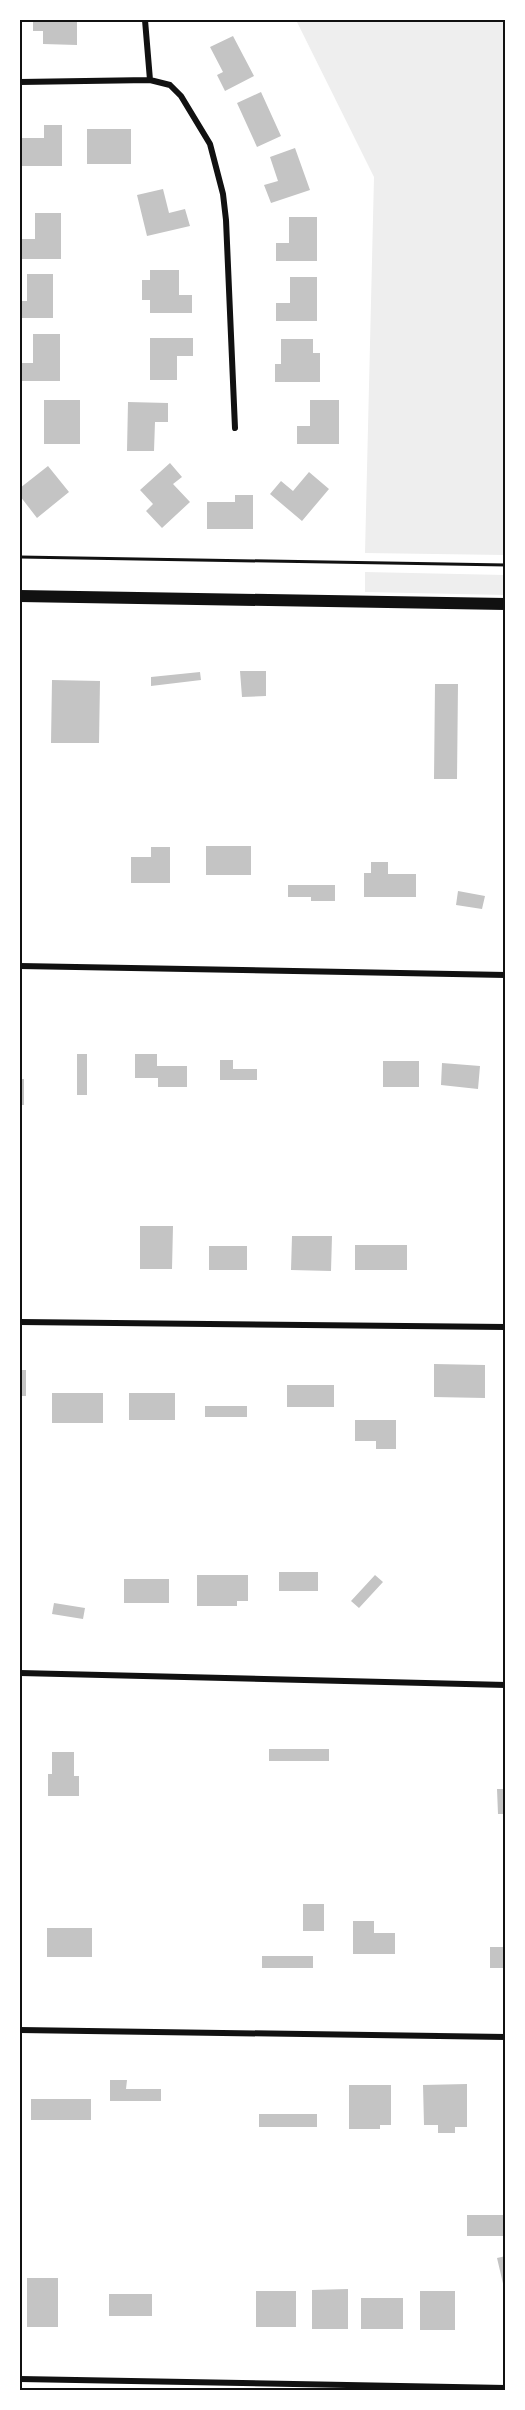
<svg xmlns="http://www.w3.org/2000/svg" width="525" height="2410" font-family="'Fira Sans',sans-serif">
  <style>
    .green { fill: #eee }
    .building { fill: #c4c4c4 }
    .lines { fill: none; stroke-linecap: round; stroke-linejoin: round }
    .path { stroke: #111; stroke-width: 3 }
    .minor { stroke: #111; stroke-width: 6 }
    .secondary { stroke: #111; stroke-width: 12 }
    .neatline { fill: none; stroke: #111; stroke-width: 2 }
  </style>
  <rect width="100%" height="100%" fill="#fff"/>
  <path class="green" d="M296 20H505L503 76 506 80 505 555 365 553 374 177Z
    M365 572 505 575V595L365 592Z"/>
  <path class="building" d="M33 20H77V45L43 44V31H33Z
    M233 36 254 76 225 91 217 75 223 72 210 47Z
    M261 92 281 136 257 147 237 103Z
    M44 125H62V166H20V138H44Z
    M87 129H131V164H87Z
    M295 148 310 190 271 203 264 185 278 181 270 157Z
    M163 189 169 213 185 209 190 226 147 236 137 195Z
    M35 213H61V259H20V239H35Z
    M289 217H317V261H276V243H289Z
    M150 270H179V295H192V313H150V300H142V280H150Z
    M27 274H53V318H20V301H27Z
    M290 277H317V321H276V303H290Z
    M33 334H60V381H20V363H33Z
    M150 338H193V356H177V380H150Z
    M281 339H313V353H320V382H275V364H281Z
    M44 400H80V444H44Z
    M310 400H339V444H297V426H310Z
    M128 402 168 403V422H155L154 451H127Z
    M170 463 182 477 173 484 190 502 162 528 146 511 153 504 140 490Z
    M48 466 69 492 37 518 20 496V488Z
    M309 472 329 489 302 521 270 494 281 481 293 491Z
    M235 495H253V529H207V502H235Z
    M240 671H266V696L242 697Z
    M200 672 201 680 151 686V677Z
    M52 680 100 681 99 743H51Z
    M435 684H458L457 779H434Z
    M206 846H251V875H206Z
    M151 847H170V883H131V857H151Z
    M371 862H388V874H416V897H364V873H371Z
    M288 885H335V901H311V897H288Z
    M458 891 485 896 482 909 456 905Z
    M77 1054H87V1095H77Z
    M135 1054H157V1066H187V1087H158V1078H135Z
    M220 1060H233V1069H257V1080H220Z
    M383 1061H419V1087H383Z
    M442 1063 480 1066 478 1089 441 1085Z
    M20 1079H24V1105H20Z
    M140 1226H173L172 1269H140Z
    M292 1236H332L331 1271 291 1270Z
    M355 1245H407V1270H355Z
    M209 1246H247V1270H209Z
    M434 1364 485 1365V1398L434 1397Z
    M20 1370H26V1396H20Z
    M287 1385H334V1407H287Z
    M52 1393H103V1423H52Z
    M129 1393H175V1420H129Z
    M205 1406H247V1417H205Z
    M355 1420H396V1449H376V1441H355Z
    M279 1572H318V1591H279Z
    M197 1575H248V1601H237V1606H197Z
    M375 1575 383 1582 359 1608 351 1601Z
    M124 1579H169V1603H124Z
    M54 1603 85 1608 83 1619 52 1614Z
    M269 1749H329V1761H269Z
    M52 1752H74V1776H79V1796H48V1774H52Z
    M497 1789H506V1814H498Z
    M303 1904H324V1931H303Z
    M353 1921H374V1933H395V1954H353Z
    M47 1928H92V1957H47Z
    M490 1947H506V1968H490Z
    M262 1956H313V1968H262Z
    M110 2080H127L126 2089H161V2101H110Z
    M467 2084V2127H455V2133H438V2125H424L423 2085Z
    M349 2085H391V2125H380V2129H349Z
    M31 2099H91V2120H31Z
    M259 2114H317V2127H259Z
    M467 2215H505V2236H467Z
    M506 2256V2292H505L497 2258Z
    M27 2278H58V2327H27Z
    M348 2289V2329H312V2290Z
    M256 2291H296V2327H256Z
    M420 2291H455V2330H420Z
    M109 2294H152V2316H109Z
    M361 2298H403V2329H361Z"/>
  <g class="lines">
    <path class="path" d="M20 557 506 565"/>
    <path class="minor" d="M145 20 150 80
      M20 82 150 80 170 85 181 96 210 144 223 194 226 220 235 428
      M20 966 506 975
      M20 1322 506 1327
      M20 1673 506 1685
      M20 2030 506 2037
      M20 2379 506 2388"/>
    <path class="secondary" d="M20 596 506 604"/>
  </g>
  <rect width="525" height="2410" fill="none" stroke="#ffffff" stroke-width="42"/>
  <rect x="21" y="21" width="483" height="2368" class="neatline"/>
</svg>
